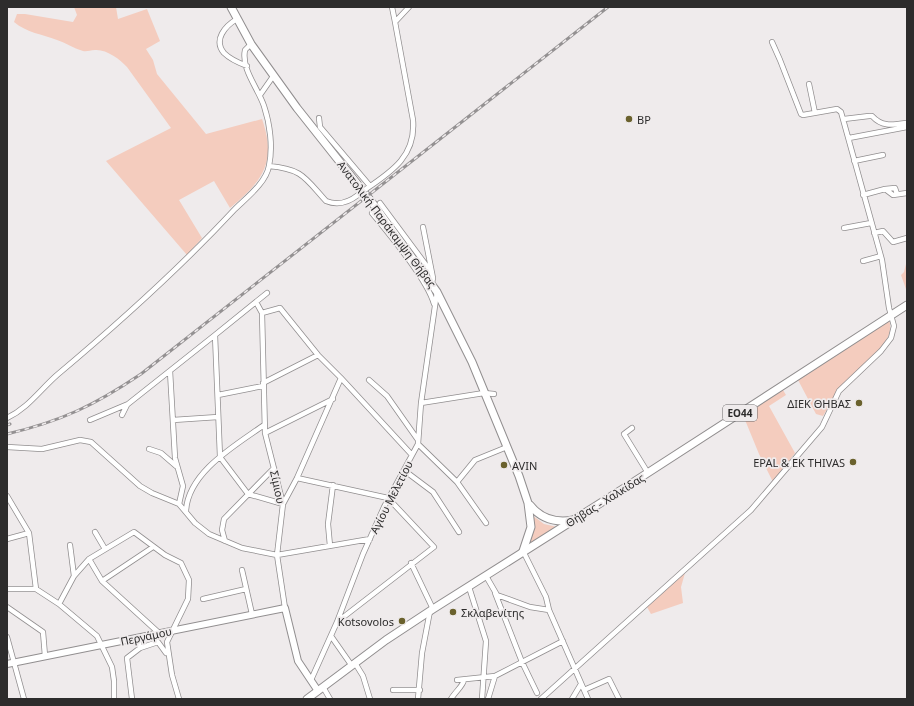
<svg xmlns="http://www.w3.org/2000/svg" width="914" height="706" font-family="'Noto Sans',sans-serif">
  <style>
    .green { fill: #f4ccbe }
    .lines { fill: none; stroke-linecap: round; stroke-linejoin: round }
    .minor-casing { stroke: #918e8f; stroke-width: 6 }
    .tertiary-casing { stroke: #918e8f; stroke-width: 8 }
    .secondary-casing { stroke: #918e8f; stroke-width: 9 }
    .primary-casing { stroke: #918e8f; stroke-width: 9 }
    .minor { stroke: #fff; stroke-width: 4.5 }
    .tertiary { stroke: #fff; stroke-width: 6 }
    .secondary { stroke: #fff; stroke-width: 7 }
    .primary { stroke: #fff; stroke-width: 7 }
    .rail-casing { stroke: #949192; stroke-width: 3 }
    .rail { stroke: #efebec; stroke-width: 1.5; stroke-dasharray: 4.5; stroke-linecap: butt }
    .minor-bridge-casing { stroke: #918e8f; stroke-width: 6; stroke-linecap: butt }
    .minor-bridge { stroke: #fff; stroke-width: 4.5 }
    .poi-dot { fill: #6a612d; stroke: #efebec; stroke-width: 1.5 }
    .labels { text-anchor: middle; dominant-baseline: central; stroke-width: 3.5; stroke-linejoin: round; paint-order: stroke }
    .shield { fill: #efebec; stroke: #676566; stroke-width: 1 }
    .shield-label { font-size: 10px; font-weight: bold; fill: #2d2c2c }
    .poi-label { font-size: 11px; fill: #2d2c2c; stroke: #efebec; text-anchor: start }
    .street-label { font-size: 11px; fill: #2d2c2c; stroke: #efebec }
  </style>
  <rect width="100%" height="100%" fill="#efebec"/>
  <path class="green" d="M74 7H116L118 19 147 9 160 41 146 49 153 60 157 74 206 134 262 119C277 162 263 181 230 208L214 181 179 200 202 238 187 255 106 161 171 128 127 67C120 59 106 49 95 50 90 50 87 52 83 51 73 48 66 43 57 40 42 34 27 33 14 22L17 14H25L73 22 77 15Z
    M907 260V292L901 275 904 272Z
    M889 320C898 346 853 371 839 389 832 397 829 407 823 416L816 414 798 380Z
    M783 390 786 395 769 406 795 453 773 482 759 454 743 415Z
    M532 515 544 524 557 527 528 545Z
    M685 573 681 587 683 603 651 614 647 607Z"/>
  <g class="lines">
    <g class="minor-casing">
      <path id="minor" d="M392 7 395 22
        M237 19C225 26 213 40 224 53 230 59 239 63 247 66
        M809 84 815 113
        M260 95 274 75
        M319 118 320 127 370 186
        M844 119 869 116H872C882 127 892 125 906 123
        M849 138 907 127
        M854 161 883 155
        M269 166C303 169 305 178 326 201 338 206 349 202 358 195
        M366 189C393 171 416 155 413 120L395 22 409 7
        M885 189 895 188 897 194
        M863 195 885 189 893 195 907 193
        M380 203 432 273
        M372 213C389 234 427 279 434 304
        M423 227 433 278 432 283
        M844 228 871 223
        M874 233 883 231 893 242 907 238
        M863 261 881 256
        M256 302 262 313
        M262 313 280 308 318 355 341 378 297 478 283 504 248 494 220 457 215 335 267 293
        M262 313 265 433 283 504 277 555 285 608
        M170 371 175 458 183 486 179 504
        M341 378 412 455
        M369 380 387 396 418 440
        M263 383 318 355
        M218 395 263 386
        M421 403 484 393 494 394
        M122 415 127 405
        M7 418C28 408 40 390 57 375 119 323 179 269 234 210 246 198 266 183 269 166 273 147 270 124 264 106 258 88 241 69 245 50L251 44
        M90 420 128 404 215 335
        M173 420 218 417
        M632 428 624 434 648 473
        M265 433 333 399
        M418 444 457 482 486 523
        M7 447 42 449 80 440 91 442 140 486 152 493 179 504 195 523 209 534 242 548 277 555 370 539
        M149 449 161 453 176 466
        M405 471 433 492 459 532
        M297 478 388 498 434 547 337 622
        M457 482 475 460 507 447
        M7 496 29 533 36 589 59 604 97 636 112 667 114 681V699
        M186 511C188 472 236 445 264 425
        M95 532 105 549
        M7 539 29 533
        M225 541 222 530 224 519 274 468
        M70 545 74 576
        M330 546 328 524 333 485
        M523 551 546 597 549 610 588 699
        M89 559 102 581 159 633
        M411 563 433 609
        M242 570 252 614
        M486 576 497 595 530 607 549 610
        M102 581 153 547
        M469 587 486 641 482 699
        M7 589H36
        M495 593 522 662 537 693
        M203 599 246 589
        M59 604 74 576 89 559 134 532 165 555 181 563 189 580 188 599 167 642 172 675 179 699
        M7 607 43 632 45 656
        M331 636 352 666
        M7 637 24 699
        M140 648 158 642 166 653
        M355 663 363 676 370 699
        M311 680 337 622 363 554 384 507 418 444 421 403 437 292
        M457 680 495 676 563 641
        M323 687 330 699
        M393 690H420
        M584 690 609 679 619 699
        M132 699 127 658 140 648 138 638
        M418 699 422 653 430 611
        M451 699C455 692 463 686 464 680
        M488 699 495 676
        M541 699 751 510 822 427 839 391 881 351 891 338 894 326 889 308 882 260 841 112 837 109 803 115 801 114 780 60 772 42
        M572 699 581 684"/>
    </g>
    <g class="tertiary-casing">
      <path id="tertiary" d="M7 664 285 608 298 661 318 691"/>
    </g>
    <g class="secondary-casing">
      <path id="secondary" d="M231 7 251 44 297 108 374 205 437 292 472 362 519 476 528 503 531 527 523 551
        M530 505C541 519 556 523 573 520"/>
    </g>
    <g class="primary-casing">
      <path id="primary" d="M307 699 386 640 433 609 629 485 907 305"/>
    </g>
    <use href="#minor" class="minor"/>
    <use href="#tertiary" class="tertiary"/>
    <use href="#secondary" class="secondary"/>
    <use href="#primary" class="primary"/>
    <g class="rail-casing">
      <path id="rail" d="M7 425 10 424
        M7 434C62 421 95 405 141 374L608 7"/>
    </g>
    <use href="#rail" class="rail"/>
    <g class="minor-bridge-casing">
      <path id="minor-bridge" d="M358 195 366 189"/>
    </g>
    <use href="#minor-bridge" class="minor-bridge"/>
  </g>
  <g class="poi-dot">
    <circle cx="629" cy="119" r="4"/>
    <circle cx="859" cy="403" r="4"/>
    <circle cx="853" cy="462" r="4"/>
    <circle cx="504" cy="465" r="4"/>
    <circle cx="453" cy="612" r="4"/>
    <circle cx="402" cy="621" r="4"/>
  </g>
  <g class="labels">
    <rect class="shield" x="723" y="405" width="34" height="16" rx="3"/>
    <g class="shield-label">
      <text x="740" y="413">ΕΟ44</text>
    </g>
    <g class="poi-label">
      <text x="637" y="119">BP</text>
      <text x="851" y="403" text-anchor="end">ΔΙΕΚ ΘΗΒΑΣ</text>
      <text x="845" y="462" text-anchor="end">EPAL &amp; EK THIVAS</text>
      <text x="512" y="465">AVIN</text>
      <text x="461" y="612">Σκλαβενίτης</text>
      <text x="394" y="621" text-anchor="end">Kotsovolos</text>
    </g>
    <g class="street-label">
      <text transform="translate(387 224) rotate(53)">Ανατολική Παράκαμψη Θήβας</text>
      <text transform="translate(278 487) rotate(78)">Σίμιου</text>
      <text transform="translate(391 497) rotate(-63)">Αγίου Μελετίου</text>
      <text transform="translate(605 500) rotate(-32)">Θήβας - Χαλκίδας</text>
      <text transform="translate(146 636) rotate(-12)">Περγάμου</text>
    </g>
  </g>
  <rect width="914" height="706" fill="none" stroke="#2d2c2c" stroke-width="16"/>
</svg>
